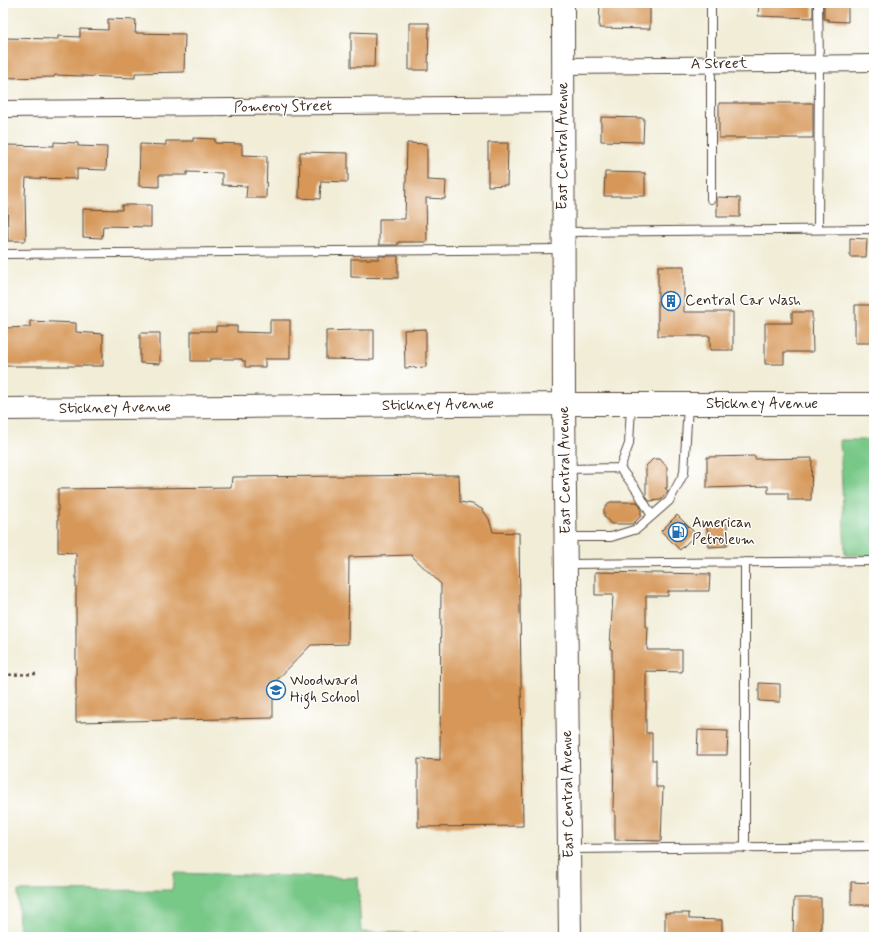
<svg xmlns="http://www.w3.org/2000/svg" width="877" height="940" font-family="Mynerve,sans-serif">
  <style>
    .green { fill: #78c888; stroke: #5a7953 }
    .building { fill: #d69758 }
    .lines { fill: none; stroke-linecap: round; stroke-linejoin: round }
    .lane-casing { stroke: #56473a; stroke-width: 10 }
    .street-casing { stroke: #56473a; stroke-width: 18 }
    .secondary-casing { stroke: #56473a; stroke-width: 24 }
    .path { stroke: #56473a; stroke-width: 2.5; stroke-dasharray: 3 3; stroke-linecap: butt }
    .lane { stroke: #fff; stroke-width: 8 }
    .street { stroke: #fff; stroke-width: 16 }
    .secondary { stroke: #fff; stroke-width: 22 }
    .labels { text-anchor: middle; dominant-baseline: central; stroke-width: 3; stroke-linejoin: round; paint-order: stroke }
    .street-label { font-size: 15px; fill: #3b2a1e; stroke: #fff }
    .poi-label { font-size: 15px; fill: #3b2a1e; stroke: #fff; text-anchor: start }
  </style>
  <rect width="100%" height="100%" fill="#fff"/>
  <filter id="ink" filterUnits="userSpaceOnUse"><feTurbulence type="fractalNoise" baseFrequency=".025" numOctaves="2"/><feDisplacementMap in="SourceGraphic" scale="8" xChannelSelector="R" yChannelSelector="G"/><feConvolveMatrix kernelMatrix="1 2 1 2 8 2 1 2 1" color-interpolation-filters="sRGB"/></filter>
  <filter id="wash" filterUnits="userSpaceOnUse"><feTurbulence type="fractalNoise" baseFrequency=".012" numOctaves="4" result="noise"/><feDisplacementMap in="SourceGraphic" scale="16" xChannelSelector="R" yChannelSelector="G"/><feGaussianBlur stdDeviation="0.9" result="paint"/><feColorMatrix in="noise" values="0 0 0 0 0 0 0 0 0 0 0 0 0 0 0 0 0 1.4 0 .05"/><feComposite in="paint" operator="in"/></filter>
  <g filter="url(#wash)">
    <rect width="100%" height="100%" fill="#f1edd7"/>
    <path class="green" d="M840 440H874V555H845Z
      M174 873 358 878 361 932 539 936V937H19L18 891 172 890Z"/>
    <g id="blocks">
      <path class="building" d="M600 3 650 4V29L599 28Z
        M759 3H813V18L758 16Z
        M824 3H848V22L828 21V19H824Z
        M108 19 136 20 135 33 185 34 184 72 135 73V78L55 75 54 77 3 78V38L58 39V36L80 37V29L108 30Z
        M409 23H429L428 70H409Z
        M351 32 375 33 374 67H351Z
        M719 103H813V138H719Z
        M601 117 644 118 643 142 601 141Z
        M193 138 215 139V143L242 144V155L267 156 266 198H246L247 186 222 185V173L187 172V175H159V187L139 186 140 144 166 145V141H193Z
        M54 142 78 143V146L107 147 106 170 77 169V179L26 178 25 195 26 241H8L7 195H3L4 145 54 146Z
        M407 143 427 144V180L446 181 445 199 426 198 427 242H398V245H379V219H405Z
        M488 143H508L507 185 488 186Z
        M300 152 348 153V182L321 181 320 199 299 198Z
        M605 172 645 173V196H604Z
        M717 197 740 198V217H717Z
        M122 205H151V227L103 226 102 238 83 237V209L122 210Z
        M850 238 867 239 866 257H850Z
        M379 256H398V278L351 277V259H379Z
        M658 266H684V312H733V350H710V336H658Z
        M855 305H874V343H855Z
        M792 312H812L813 352H784V364H765V323H792Z
        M270 320H290V359H265V367H245V361H242V359H210V361H191V331H216V326H237V332L270 333Z
        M30 321 76 323V332L103 334V366H3V337H4L5 328 30 327Z
        M426 329V367L405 368 404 330Z
        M354 330H374V360L326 359V331Z
        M140 333H160V364L140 363Z
        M755 456V459L812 458 811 500H788V493H768V486L707 488V457Z
        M653 459H660L667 467V488H665L668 491 661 500 649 501 646 496V466Z
        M459 475 460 502 472 504 482 509 489 519 493 532 519 533 523 826 418 827V759L440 760 441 584 411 555 349 557 348 644 311 645 273 684V718L76 722V553L58 552V489L231 487 232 477Z
        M610 502H637L641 508V516L633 524H611L604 516V509Z
        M677 515 696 534 680 550 661 531Z
        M727 524V546L708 547 707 525Z
        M595 572 710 574 709 591H668V596H646V627H648L647 650H682V672L646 671V733H652V760H656V787H663L661 841 615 840V811H613L614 755 613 728H612V649H610L613 595H595Z
        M759 683 780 684V702L759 701Z
        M698 730 728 731 727 755H697Z
        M851 882 874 883V905H851Z
        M794 898H821V937H793Z
        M665 913H689V919L722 920V937H665Z"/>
    </g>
  </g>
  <g filter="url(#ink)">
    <use href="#blocks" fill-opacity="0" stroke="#56473a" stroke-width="1"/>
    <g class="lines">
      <g class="lane-casing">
        <path id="lane" d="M818 3 819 63 818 229
          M711 199V3
          M565 232 874 229
          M3 254 563 249
          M620 468 636 489 652 516
          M565 469 620 468 629 444 631 406
          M566 537H611L637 529 669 501 684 473 688 405
          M745 562V848
          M566 564 874 561
          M569 849 874 846"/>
      </g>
      <g class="street-casing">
        <path id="street" d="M563 66 874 63
          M3 109 564 104"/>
      </g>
      <g class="secondary-casing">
        <path id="secondary" d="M563 3 564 404 570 937
          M3 409 564 404H874"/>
      </g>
      <path class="path" d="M3 675 36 674"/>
      <use href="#lane" class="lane"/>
      <use href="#street" class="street"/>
      <use href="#secondary" class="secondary"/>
    </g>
  </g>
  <defs>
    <g id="building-ring" transform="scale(1)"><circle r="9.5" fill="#fff" stroke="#1f6fb2" stroke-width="1.5"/><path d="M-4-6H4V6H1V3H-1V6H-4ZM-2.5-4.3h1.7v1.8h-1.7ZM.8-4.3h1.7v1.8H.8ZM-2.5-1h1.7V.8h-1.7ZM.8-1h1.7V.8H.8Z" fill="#1f6fb2"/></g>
    <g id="fuel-ring" transform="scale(1)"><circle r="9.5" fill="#fff" stroke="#1f6fb2" stroke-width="1.5"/><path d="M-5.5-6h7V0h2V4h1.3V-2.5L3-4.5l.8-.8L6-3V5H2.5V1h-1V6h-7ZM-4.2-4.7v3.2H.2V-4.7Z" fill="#1f6fb2"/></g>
    <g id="school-ring" transform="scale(1)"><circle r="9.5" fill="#fff" stroke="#1f6fb2" stroke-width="1.5"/><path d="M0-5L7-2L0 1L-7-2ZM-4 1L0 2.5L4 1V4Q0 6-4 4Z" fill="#1f6fb2"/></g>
  </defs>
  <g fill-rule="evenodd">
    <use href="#building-ring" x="671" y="301"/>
    <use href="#fuel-ring" x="678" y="532"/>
    <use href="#school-ring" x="276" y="690"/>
  </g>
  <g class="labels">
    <g class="street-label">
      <text transform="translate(719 64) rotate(-1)">A Street</text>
      <text transform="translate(283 107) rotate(-1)">Pomeroy Street</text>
      <text transform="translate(563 146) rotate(-90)">East Central Avenue</text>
      <text x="762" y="404">Stickney Avenue</text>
      <text transform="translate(438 405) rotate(-1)">Stickney Avenue</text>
      <text transform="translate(115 408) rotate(-1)">Stickney Avenue</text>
      <text transform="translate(565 470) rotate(-91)">East Central Avenue</text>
      <text transform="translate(568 794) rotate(-91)">East Central Avenue</text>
    </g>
    <g class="poi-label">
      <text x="685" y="301">Central Car Wash</text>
      <text x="692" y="523">American<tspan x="692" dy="17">Petroleum</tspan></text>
      <text x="290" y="681">Woodward<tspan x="290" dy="17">High School</tspan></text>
    </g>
  </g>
  <rect width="877" height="940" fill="none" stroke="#fff" stroke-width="16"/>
</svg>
